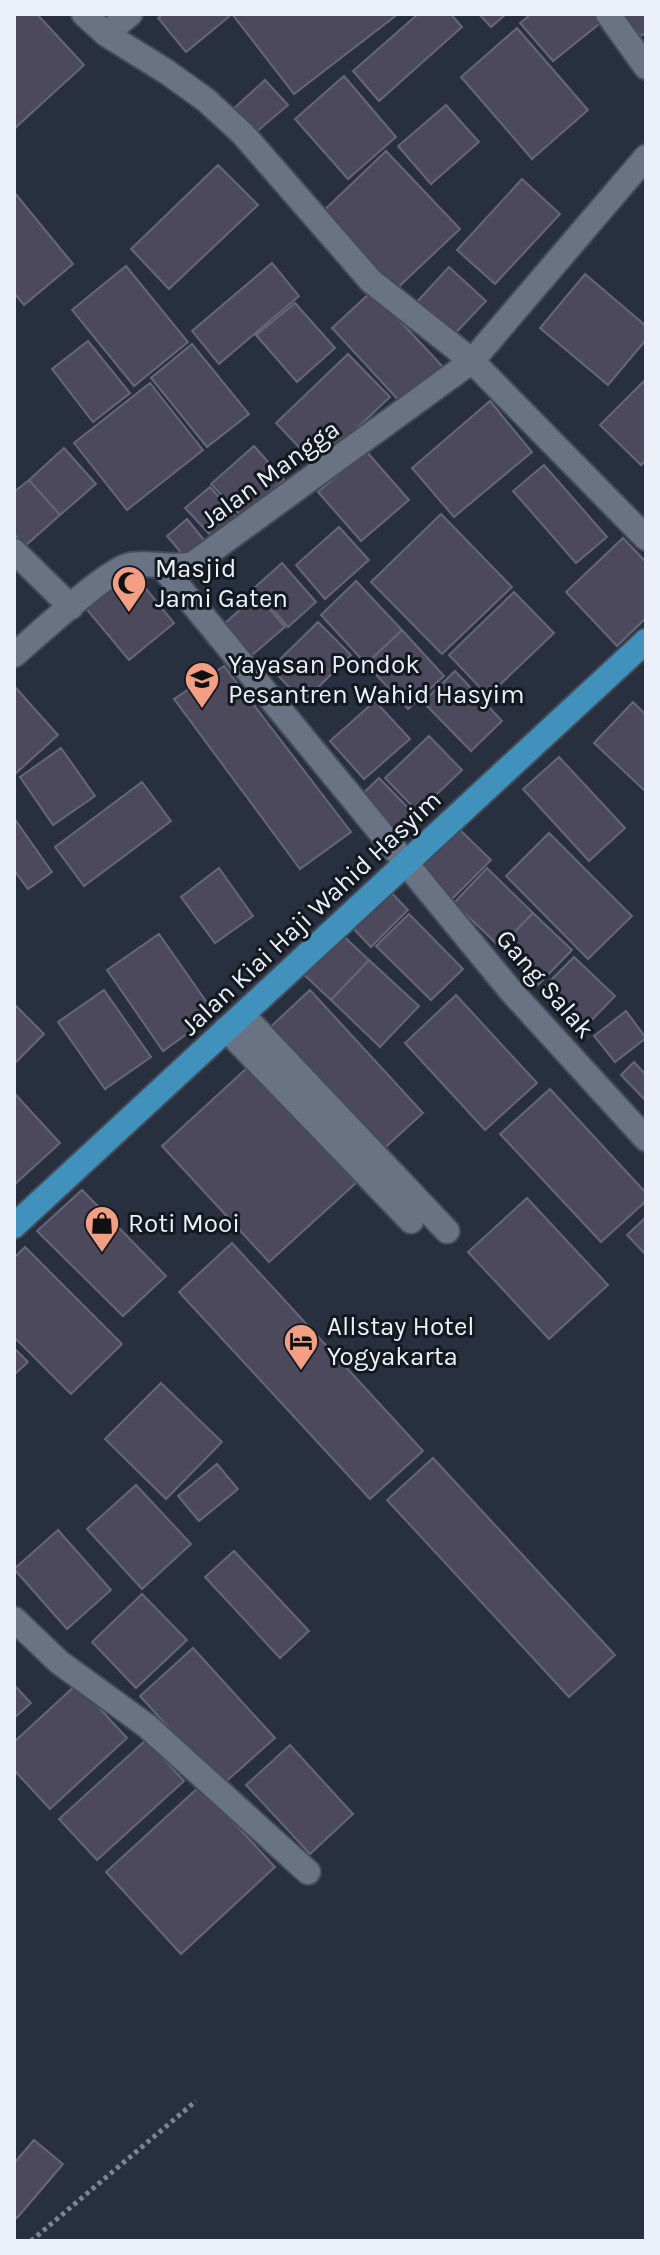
<svg xmlns="http://www.w3.org/2000/svg" width="660" height="2255" font-family="Karla,sans-serif">
  <style>
    .building { fill: #4b495b; stroke: #676578; stroke-width: 2 }
    .lines { fill: none; stroke-linecap: round; stroke-linejoin: round }
    .minor-casing { stroke: #454c59; stroke-width: 28 }
    .major-casing { stroke: #454c59; stroke-width: 28 }
    .path { stroke: #7e8592; stroke-width: 5; stroke-dasharray: 4 4; stroke-linecap: butt }
    .minor { stroke: #697384; stroke-width: 24 }
    .major { stroke: #4092bc; stroke-width: 24 }
    .labels { text-anchor: middle; dominant-baseline: central; stroke-width: 6; stroke-linejoin: round; paint-order: stroke }
    .street-label { font-size: 26px; fill: #ebf0fa; stroke: #14181f }
    .poi-label { font-size: 26px; fill: #ebf0fa; stroke: #14181f; text-anchor: start }
  </style>
  <rect width="100%" height="100%" fill="#28303f"/>
  <path class="building" d="M14 14H37L84 65 14 129Z
    M163 14H230L231 15 186 52 158 18Z
    M232 14H398L294 94Z
    M418 14H451L462 27 379 101 353 71Z
    M479 14H506L491 27Z
    M531 14H599L604 20 553 61 520 23Z
    M621 14H646V32L641 36Z
    M517 28 588 110 532 159 461 77Z
    M344 76 396 137 348 179 295 119Z
    M265 80 288 105 254 134 232 110Z
    M446 105 479 142 431 184 398 146Z
    M386 151 460 229 392 293 319 215Z
    M218 165 258 205 169 289 131 249Z
    M522 179 560 214 495 284 457 250Z
    M14 192 73 264 24 305 14 293Z
    M272 263 299 296 219 364 192 331Z
    M126 266 188 342 134 386 72 310Z
    M449 267 486 301 449 340 414 305Z
    M585 274 646 326V340L608 385 540 328Z
    M372 291 444 368 403 405 332 328Z
    M295 303 335 348 297 382 256 335Z
    M88 341 130 393 93 422 52 369Z
    M192 344 249 414 207 447 151 378Z
    M348 354 390 397 317 466 276 423Z
    M646 379V460L641 465 600 425Z
    M150 383 203 450 127 510 74 443Z
    M490 401 532 452 454 517 412 468Z
    M254 446 284 480 242 517 211 484Z
    M64 448 96 484 60 515 29 480Z
    M366 451 409 500 361 541 318 492Z
    M544 465 607 537 576 563 513 491Z
    M29 480 60 515 25 546 14 534V492Z
    M210 487 238 519 215 540 185 508Z
    M441 514 512 587 442 654 371 582Z
    M187 519 208 545 189 562 167 536Z
    M339 527 369 560 325 599 296 565Z
    M623 538 646 562V618L617 646 566 592Z
    M282 563 316 602 288 627 254 588Z
    M129 568 174 623 129 660 83 605Z
    M356 581 402 630 366 664 321 615Z
    M514 592 554 633 488 696 449 655Z
    M257 595 285 627 245 661 218 629Z
    M318 622 351 655 303 702 271 668Z
    M402 630 444 676 408 709 366 664Z
    M224 666 351 832 300 869 174 699Z
    M455 671 502 721 471 751 423 702Z
    M15 687 58 735 15 774 14 688Z
    M375 701 410 739 364 779 330 741Z
    M633 702 646 715V792L594 743Z
    M429 736 462 770 418 812 385 778Z
    M61 748 95 796 53 825 20 777Z
    M559 757 625 828 589 861 523 789Z
    M379 778 416 816 394 837 357 799Z
    M142 782 171 821 84 886 55 847Z
    M14 818 52 872 28 889 14 870Z
    M457 827 491 860 450 901 416 868Z
    M549 833 632 916 588 959 506 876Z
    M219 868 253 916 215 943 181 897Z
    M487 868 533 913 500 947 454 903Z
    M385 886 408 910 371 947 348 923Z
    M533 913 572 950 538 985 500 947Z
    M409 914 463 969 431 1000 376 946Z
    M338 931 369 960 331 1000 300 971Z
    M159 934 215 1014 163 1051 107 970Z
    M574 957 615 996 586 1026 545 986Z
    M369 960 419 1006 380 1047 331 1000Z
    M104 990 151 1057 105 1089 58 1022Z
    M310 990 423 1113 378 1154 265 1032Z
    M456 995 537 1083 485 1130 405 1043Z
    M14 1004 44 1034 14 1064Z
    M626 1011 646 1038 615 1062 594 1036Z
    M634 1062 646 1075V1101L621 1075Z
    M248 1067 356 1183 269 1262 162 1146Z
    M550 1089 646 1193V1201L601 1242 500 1134Z
    M15 1094 60 1143 14 1185V1095Z
    M82 1190 166 1276 123 1316 37 1231Z
    M527 1198 608 1285 549 1339 468 1252Z
    M646 1217V1255L627 1235Z
    M232 1243 423 1451 370 1499 179 1292Z
    M25 1247 122 1344 71 1394 14 1337V1258Z
    M14 1348 28 1362 14 1375Z
    M161 1383 222 1442 166 1499 105 1439Z
    M433 1458 615 1655 569 1697 387 1500Z
    M217 1464 238 1489 199 1521 178 1496Z
    M136 1485 191 1544 142 1589 87 1529Z
    M58 1530 111 1590 67 1629 14 1569Z
    M234 1551 309 1631 280 1658 205 1577Z
    M142 1594 187 1640 136 1688 92 1642Z
    M193 1648 275 1738 221 1786 140 1696Z
    M77 1684 127 1738 50 1809 14 1770V1742Z
    M14 1685 31 1703 14 1718Z
    M146 1740 184 1781 97 1860 59 1819Z
    M290 1745 353 1814 310 1854 246 1785Z
    M200 1786 275 1867 181 1954 106 1872Z
    M34 2140 63 2164 17 2218 14 2215V2163Z"/>
  <g class="lines">
    <g class="minor-casing">
      <path id="minor" d="M84 14 106 34 167 72 206 100 243 134 371 281 472 361 646 538
        M608 14 646 67
        M106 34 130 14
        M14 551 71 607
        M161 565 511 991 646 1139
        M14 655C36 637 108 568 131 565 152 562 173 569 193 564L472 361 646 157
        M243 1015 447 1231
        M226 1029 411 1221
        M14 1619 59 1662 147 1726 308 1872"/>
    </g>
    <g class="major-casing">
      <path id="major" d="M14 1226 646 641"/>
    </g>
    <path class="path" d="M31 2241 196 2101"/>
    <use href="#minor" class="minor"/>
    <use href="#major" class="major"/>
  </g>
  <defs>
    <g id="mosque-pin" transform="scale(1.8)"><path d="M0 17L-7.5 6A9.5 9.5 0 1 1 7.5 6Z" fill="#f39f84" stroke="#14181f"/><path d="M3.5-4.9A6 6 0 1 0 3.5 4.9A5 5 0 1 1 3.5-4.9Z" fill="#111"/></g>
    <g id="school-pin" transform="scale(1.8)"><path d="M0 17L-7.5 6A9.5 9.5 0 1 1 7.5 6Z" fill="#f39f84" stroke="#14181f"/><path d="M0-5L7-2L0 1L-7-2ZM-4 1L0 2.5L4 1V4Q0 6-4 4Z" fill="#111"/></g>
    <g id="shop-pin" transform="scale(1.8)"><path d="M0 17L-7.5 6A9.5 9.5 0 1 1 7.5 6Z" fill="#f39f84" stroke="#14181f"/><path d="M-5-2.5h2.3a2.7 3.5 0 0 1 5.4 0H5L5.5 6h-11ZM-1.5-2.5h3a1.5 2.3 0 0 0-3 0Z" fill="#111"/></g>
    <g id="hotel-pin" transform="scale(1.8)"><path d="M0 17L-7.5 6A9.5 9.5 0 1 1 7.5 6Z" fill="#f39f84" stroke="#14181f"/><path d="M-6-4.5h1.5V1H6V5H4.5V3h-9V5H-6ZM-4 0a1.8 1.8 0 1 1 3.6 0ZM.5 0V-2.5h3Q6-2.5 6 0Z" fill="#111"/></g>
  </defs>
  <g fill-rule="evenodd">
    <use href="#mosque-pin" x="129" y="583"/>
    <use href="#school-pin" x="202" y="679"/>
    <use href="#shop-pin" x="102" y="1223"/>
    <use href="#hotel-pin" x="301" y="1341"/>
  </g>
  <g class="labels">
    <g class="street-label">
      <text transform="translate(270 474) rotate(-36)">Jalan Mangga</text>
      <text transform="translate(311 913) rotate(-43)">Jalan Kiai Haji Wahid Hasyim</text>
      <text transform="translate(545 984) rotate(49)">Gang Salak</text>
    </g>
    <g class="poi-label">
      <text x="155" y="568">Masjid<tspan x="155" dy="30">Jami Gaten</tspan></text>
      <text x="228" y="664">Yayasan Pondok<tspan x="228" dy="30">Pesantren Wahid Hasyim</tspan></text>
      <text x="128" y="1223">Roti Mooi</text>
      <text x="327" y="1326">Allstay Hotel<tspan x="327" dy="30">Yogyakarta</tspan></text>
    </g>
  </g>
  <rect width="660" height="2255" fill="none" stroke="#ebf0fa" stroke-width="32"/>
</svg>
